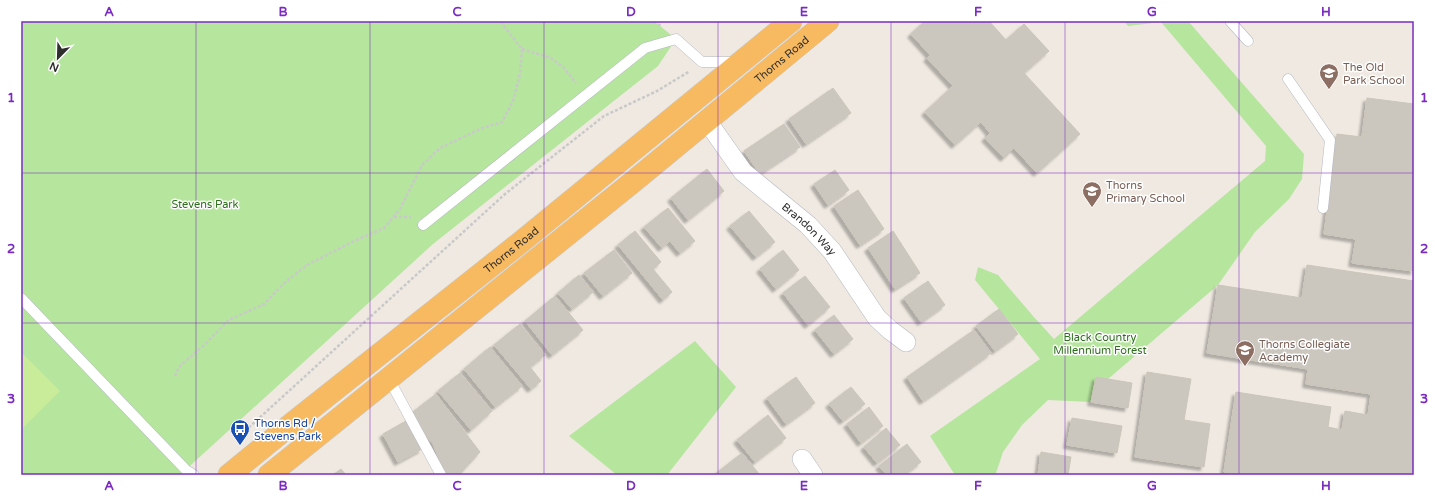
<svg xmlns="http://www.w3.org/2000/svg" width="1435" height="496" font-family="'Varela Round',sans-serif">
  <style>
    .green { fill: #b6e59e }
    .pitch { fill: #c9ec9a }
    .building { fill: #cbc7bf; stroke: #cbc5ba; filter: url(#shadow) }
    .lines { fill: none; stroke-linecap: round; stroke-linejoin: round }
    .service-casing { stroke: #b4b7c1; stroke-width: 11 }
    .minor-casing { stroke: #b4b7c1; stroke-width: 20 }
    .trunk-casing { stroke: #c9c9c9; stroke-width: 23 }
    .path { stroke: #c9c9c9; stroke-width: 2.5; stroke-dasharray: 3 2; stroke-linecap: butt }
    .service { stroke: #fff; stroke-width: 10 }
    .minor { stroke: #fff; stroke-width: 19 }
    .trunk { stroke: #f8ba60; stroke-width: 22 }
    .grid { fill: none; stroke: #7b2cbf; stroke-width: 1; stroke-opacity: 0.55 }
    .labels { text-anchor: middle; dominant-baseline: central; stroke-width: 3; stroke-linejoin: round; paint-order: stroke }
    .street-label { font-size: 11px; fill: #2e2e2e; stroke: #fff }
    .education-label { font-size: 11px; fill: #785e54; stroke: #fff; text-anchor: start }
    .park-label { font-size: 11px; fill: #2c6e1b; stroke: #fff }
    .transit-label { font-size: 11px; fill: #164399; stroke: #fff; text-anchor: start }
    .neatline { fill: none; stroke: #7b2cbf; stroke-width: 1.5 }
    .grid-label { font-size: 13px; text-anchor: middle; font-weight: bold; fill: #7b2cbf }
  </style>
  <defs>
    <filter id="shadow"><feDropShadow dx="-3.5" dy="3.5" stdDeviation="1" flood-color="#0004"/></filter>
  </defs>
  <rect width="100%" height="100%" fill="#efe9e1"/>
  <path class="green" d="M21 21H654L676 39 658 66 433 244 180 475H21Z
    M1124 21H1188L1304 154 1302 179 1289 199 1255 232 1218 285 1108 379 1096 377 1091 402 1048 400 1022 425 1003 452 996 473 997 475H955L930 436 1040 359 975 280 978 267 998 275 1033 316 1054 339 1265 161 1266 146 1161 22 1128 26Z
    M695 341 736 387 667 475H617L569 436Z"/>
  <path class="pitch" d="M23 354 60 391 21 430V356Z"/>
  <path class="building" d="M925 21H989L1006 40 1024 24 1049 51 1024 73 1080 134 1037 173 1014 148 1004 158 985 138 990 133 981 122 955 145 925 112 953 86 927 58 930 55 911 34Z
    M833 88 851 113 806 144 789 119Z
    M1367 98 1414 104V271L1352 263 1356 239 1324 234 1337 134 1362 137Z
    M784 124 800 147 760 174 744 151Z
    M707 169 724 191 688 220 671 198Z
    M835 170 849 190 828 205 814 184Z
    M858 190 884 229 860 245 834 206Z
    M668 208 695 241 680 253 670 241 662 248 644 227Z
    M749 211 775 242 756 257 730 226Z
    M635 231 661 262 653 269 672 292 663 300 618 245Z
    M893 231 920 273 895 289 868 248Z
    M614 250 632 273 603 296 584 273Z
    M783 250 799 270 776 289 760 269Z
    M1307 265 1414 281V475H1242L1224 472 1236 392 1331 407 1328 427 1342 430 1345 411 1368 415 1371 394 1306 384 1308 369 1207 353 1218 285 1302 298Z
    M579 275 593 292 572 309 558 293Z
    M805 276 830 307 808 325 783 293Z
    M928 281 945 305 921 322 904 298Z
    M555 296 583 330 552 355 525 321Z
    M999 309 1018 334 995 351 976 326Z
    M834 315 853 339 834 354 815 330Z
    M520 324 545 355 530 367 541 381 531 389 494 345Z
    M974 330 991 353 923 401 907 377Z
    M490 347 522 386 495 407 464 369Z
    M1147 372 1191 379 1184 420 1210 424 1204 467 1135 457Z
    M460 373 492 411 471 430 438 391Z
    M796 377 815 403 786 424 767 398Z
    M1096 377 1132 383 1128 408 1091 402Z
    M851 387 865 404 843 421 829 404Z
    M436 394 480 452 459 475H446L433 444 409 415Z
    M869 407 883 426 861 443 847 424Z
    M768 415 786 438 755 462 737 440Z
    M1072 418 1122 426 1117 453 1067 445Z
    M406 421 422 449 398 462 383 434Z
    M886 428 900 445 877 463 864 447Z
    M907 444 921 462 904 475H887L879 466Z
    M1041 452 1071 457 1068 475H1038Z
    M742 453 760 475H714Z
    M341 469 346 475H333Z"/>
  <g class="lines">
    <g class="service-casing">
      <path id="service" d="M1230 21 1248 41
        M1288 79 1330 140 1323 208
        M423 225 645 48 676 39 702 62H735
        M21 298 186 470 194 475
        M389 379 441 475"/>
    </g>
    <g class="minor-casing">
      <g id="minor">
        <path id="s1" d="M707 121 743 172 808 225 832 251 877 318 890 330 906 342"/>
        <path d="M802 459 813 475"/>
      </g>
    </g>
    <g class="trunk-casing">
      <g id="trunk">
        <path id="s2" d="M229 475 289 426 521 242 791 21"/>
        <path id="s3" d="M269 475 634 181 828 21"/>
      </g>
    </g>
    <path class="path" d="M654 21 662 27
      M522 49 551 58 563 67 576 83
      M394 217H411
      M175 376 179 367 204 345 229 320 264 304 283 284 307 265 354 241 384 228 400 209 422 165 440 148 482 128 502 122 513 101 520 74 522 49 500 21
      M245 431 505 194 604 116 657 91 690 71"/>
    <use href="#service" class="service"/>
    <use href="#minor" class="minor"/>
    <use href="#trunk" class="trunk"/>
  </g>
  <path class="grid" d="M196 21V475M370 21V475M544 21V475M718 21V475M891 21V475M1065 21V475M1239 21V475M21 173H1414M21 323H1414"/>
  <defs>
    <g id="school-pin" transform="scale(1)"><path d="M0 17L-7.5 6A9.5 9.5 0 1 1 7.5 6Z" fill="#8d6e63" stroke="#fff"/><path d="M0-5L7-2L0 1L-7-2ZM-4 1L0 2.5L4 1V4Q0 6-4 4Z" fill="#fff"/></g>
    <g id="bus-pin" transform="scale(1)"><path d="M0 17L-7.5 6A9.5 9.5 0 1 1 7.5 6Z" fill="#1a4fb4" stroke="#fff"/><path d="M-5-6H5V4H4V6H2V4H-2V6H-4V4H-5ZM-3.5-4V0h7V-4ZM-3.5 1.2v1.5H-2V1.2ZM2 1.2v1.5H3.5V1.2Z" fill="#fff"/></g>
  </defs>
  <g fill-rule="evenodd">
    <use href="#school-pin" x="1329" y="73"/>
    <use href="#school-pin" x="1092" y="191"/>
    <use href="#school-pin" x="1245" y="350"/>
    <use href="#bus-pin" x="240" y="429"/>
  </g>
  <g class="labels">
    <g class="street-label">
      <text stroke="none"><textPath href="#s3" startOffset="660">Thorns Road</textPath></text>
      <text stroke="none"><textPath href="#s1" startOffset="150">Brandon Way</textPath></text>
      <text stroke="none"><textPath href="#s2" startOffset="361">Thorns Road</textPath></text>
    </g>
    <g class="education-label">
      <text x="1343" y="67">The Old<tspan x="1343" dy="13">Park School</tspan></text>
      <text x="1106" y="185">Thorns<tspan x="1106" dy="13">Primary School</tspan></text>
      <text x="1259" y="344">Thorns Collegiate<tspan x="1259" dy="13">Academy</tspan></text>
    </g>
    <g class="park-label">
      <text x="205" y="204">Stevens Park</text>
      <text x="1100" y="337">Black Country<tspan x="1100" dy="13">Millennium Forest</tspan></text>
    </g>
    <g class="transit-label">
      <text x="254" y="423">Thorns Rd /<tspan x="254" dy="13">Stevens Park</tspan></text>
    </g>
  </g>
  <rect width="1435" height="496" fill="none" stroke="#ffffff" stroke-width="44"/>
  <g transform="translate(58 58) rotate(203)" stroke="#ffffff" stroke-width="3" paint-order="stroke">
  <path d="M0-3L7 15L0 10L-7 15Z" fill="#2e2e2e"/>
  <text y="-6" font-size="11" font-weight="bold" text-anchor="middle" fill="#2e2e2e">N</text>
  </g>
  <rect x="22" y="22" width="1391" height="452" class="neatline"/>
  <g class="grid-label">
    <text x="109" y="16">A</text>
    <text x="283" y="16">B</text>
    <text x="457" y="16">C</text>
    <text x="631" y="16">D</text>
    <text x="804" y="16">E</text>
    <text x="978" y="16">F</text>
    <text x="1152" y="16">G</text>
    <text x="1326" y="16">H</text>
    <text x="11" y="102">1</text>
    <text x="1424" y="102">1</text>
    <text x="11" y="253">2</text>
    <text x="1424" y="253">2</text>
    <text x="11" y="403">3</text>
    <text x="1424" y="403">3</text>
    <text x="109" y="490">A</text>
    <text x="283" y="490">B</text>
    <text x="457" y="490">C</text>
    <text x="631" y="490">D</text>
    <text x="804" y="490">E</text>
    <text x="978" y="490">F</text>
    <text x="1152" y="490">G</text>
    <text x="1326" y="490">H</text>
  </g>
</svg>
